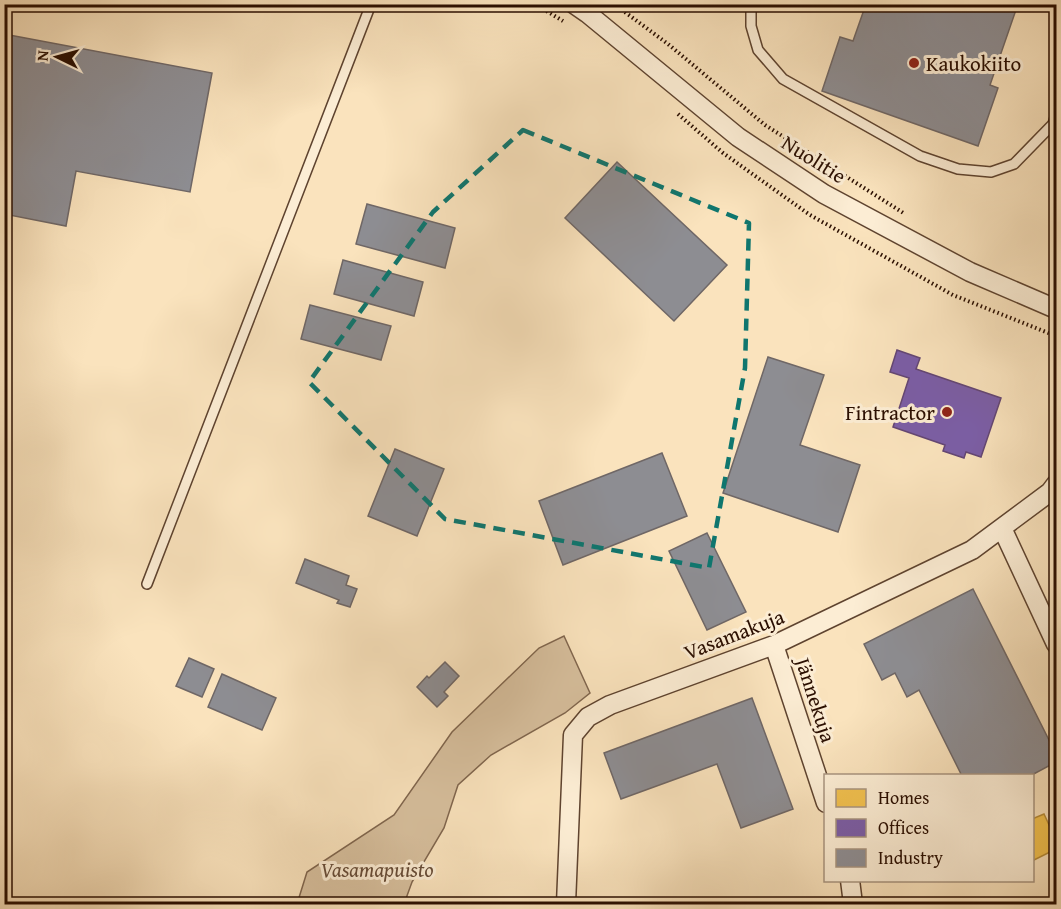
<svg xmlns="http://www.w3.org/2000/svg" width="1061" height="909" font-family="'Gentium Book Plus',serif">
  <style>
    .green { fill: #d7bf9d; stroke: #80664e; stroke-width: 1.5 }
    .homes { fill: #f2c14e; stroke: #b68b37; stroke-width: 1.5 }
    .offices { fill: #7b5ea7; stroke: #634675; stroke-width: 1.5 }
    .industry { fill: #8d8d92; stroke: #6f6766; stroke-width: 1.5 }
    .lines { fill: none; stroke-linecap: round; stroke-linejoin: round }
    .lane-casing { stroke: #5e432f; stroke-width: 12 }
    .street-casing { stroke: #5e432f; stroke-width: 21 }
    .path { stroke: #2a0e00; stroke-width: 4; stroke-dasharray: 1.5 3; stroke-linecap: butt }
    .lane { stroke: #fcedd4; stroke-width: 9 }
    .street { stroke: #fcedd4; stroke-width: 18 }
    .marked { fill: none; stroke: #0f766e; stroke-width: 4.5; stroke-dasharray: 12 8; stroke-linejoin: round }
    .poi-dot { fill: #8f2418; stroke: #fcedd4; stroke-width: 2 }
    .labels { text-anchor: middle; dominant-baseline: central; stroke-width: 6; stroke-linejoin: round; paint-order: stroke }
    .poi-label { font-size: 21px; fill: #2a0e00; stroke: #fcedd4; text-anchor: start }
    .street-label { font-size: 21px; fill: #2a0e00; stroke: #fcedd4 }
    .park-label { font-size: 21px; font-style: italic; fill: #674c37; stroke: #fcedd4 }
  </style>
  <rect width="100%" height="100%" fill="#fae3bd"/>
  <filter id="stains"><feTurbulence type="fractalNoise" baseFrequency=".00333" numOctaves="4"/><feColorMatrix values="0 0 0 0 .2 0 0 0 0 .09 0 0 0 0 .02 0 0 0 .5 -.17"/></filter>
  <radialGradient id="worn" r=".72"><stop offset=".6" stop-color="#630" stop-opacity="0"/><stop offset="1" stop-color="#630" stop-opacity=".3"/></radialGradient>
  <path class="green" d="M564 636 590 693 565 713 491 755 458 785 444 828 412 882 404 904H297L307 872 394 815 452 732 539 648Z"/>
  <path class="homes" d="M1044 814 1056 840V849L1032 861V819Z"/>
  <path class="offices" d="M897 350 920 358 916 369 1001 398 981 457 966 452 964 458 943 451 945 445 893 427 909 378 890 372Z"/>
  <path class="industry" d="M866 4H1018L990 85 998 88 978 146 822 91 840 37 853 41Z
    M4 34 212 73 190 192 76 171 66 226 4 214Z
    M617 162 727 265 674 321 565 218Z
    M367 204 455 228 445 268 356 244Z
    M343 260 423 282 414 316 334 294Z
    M310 305 391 326 381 360 301 339Z
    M768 357 824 375 800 445 860 465 838 532 723 493Z
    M395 449 444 469 417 536 368 516Z
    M662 453 687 516 563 565 539 501Z
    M707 533 746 612 707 630 669 551Z
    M305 559 349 576 346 585 357 589 350 607 337 603 339 600 296 583Z
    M973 589 1056 754V762L1030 776H962L919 690 907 697 895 673 882 680 864 644Z
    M189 658 214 669 202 697 176 686Z
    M445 662 459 676 444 692 448 696 437 707 417 687 427 676 429 678Z
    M222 674 276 698 262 730 208 707Z
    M752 698 793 809 741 828 717 764 621 799 604 753Z"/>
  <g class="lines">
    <g class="lane-casing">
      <path id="lane" d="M751 4V26L758 50 783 79 920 156 958 169 991 172 1014 164 1053 124 1056 114
        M147 584 371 4"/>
    </g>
    <g class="street-casing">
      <path id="street" d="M574 4 587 13 738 137 824 194 970 272 1056 309
        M1002 528 1056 644
        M774 645 826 803
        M850 880 853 904
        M566 904 573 735 588 717 610 705 774 645 972 550 1050 492 1056 484"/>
    </g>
    <path class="path" d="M535 4 563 21
      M614 4 668 44 765 125 905 214
      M678 114 723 153 810 215 953 295 1056 336
      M753 631 777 621"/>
    <use href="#lane" class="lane"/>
    <use href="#street" class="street"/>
  </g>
  <path class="marked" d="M523 130 749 223 745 368 709 568 445 519 309 382 433 212Z"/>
  <g class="poi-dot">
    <circle cx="914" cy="63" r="6"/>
    <circle cx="947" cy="412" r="6"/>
  </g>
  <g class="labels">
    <g class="poi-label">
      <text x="926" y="63">Kaukokiito</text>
      <text x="935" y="412" text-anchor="end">Fintractor</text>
    </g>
    <g class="street-label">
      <text transform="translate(814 159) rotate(32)">Nuolitie</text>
      <text transform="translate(734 634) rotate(-21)">Vasamakuja</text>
      <text transform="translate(816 700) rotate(72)">Jännekuja</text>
    </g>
    <g class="park-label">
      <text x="377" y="869">Vasamapuisto</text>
    </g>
  </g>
  <rect width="1061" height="909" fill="none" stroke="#fae3bd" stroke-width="24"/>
  <rect x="6" y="6" width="1049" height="897" fill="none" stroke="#2a0e00" stroke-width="3"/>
  <rect x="12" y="12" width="1037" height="885" fill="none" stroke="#2a0e00" stroke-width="1.5"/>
  <rect x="824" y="774" width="210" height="108" fill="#fcedd4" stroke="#a8947f" stroke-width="1.5"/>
  <rect x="836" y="789" width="30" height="18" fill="#f2c14e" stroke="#a8947f" stroke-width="1.5"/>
  <text x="878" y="804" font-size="18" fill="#2a0e00">Homes</text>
  <rect x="836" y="819" width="30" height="18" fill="#7b5ea7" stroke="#a8947f" stroke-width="1.5"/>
  <text x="878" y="834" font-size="18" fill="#2a0e00">Offices</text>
  <rect x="836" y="849" width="30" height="18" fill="#8d8d92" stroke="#a8947f" stroke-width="1.5"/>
  <text x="878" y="864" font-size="18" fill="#2a0e00">Industry</text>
  <g transform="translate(57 57) rotate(275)" stroke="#fcedd4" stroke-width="4.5" paint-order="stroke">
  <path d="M0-4.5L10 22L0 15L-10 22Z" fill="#2a0e00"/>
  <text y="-9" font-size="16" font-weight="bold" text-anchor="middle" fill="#2a0e00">N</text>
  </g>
  <rect width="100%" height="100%" filter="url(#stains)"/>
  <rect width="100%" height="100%" fill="url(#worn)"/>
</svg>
